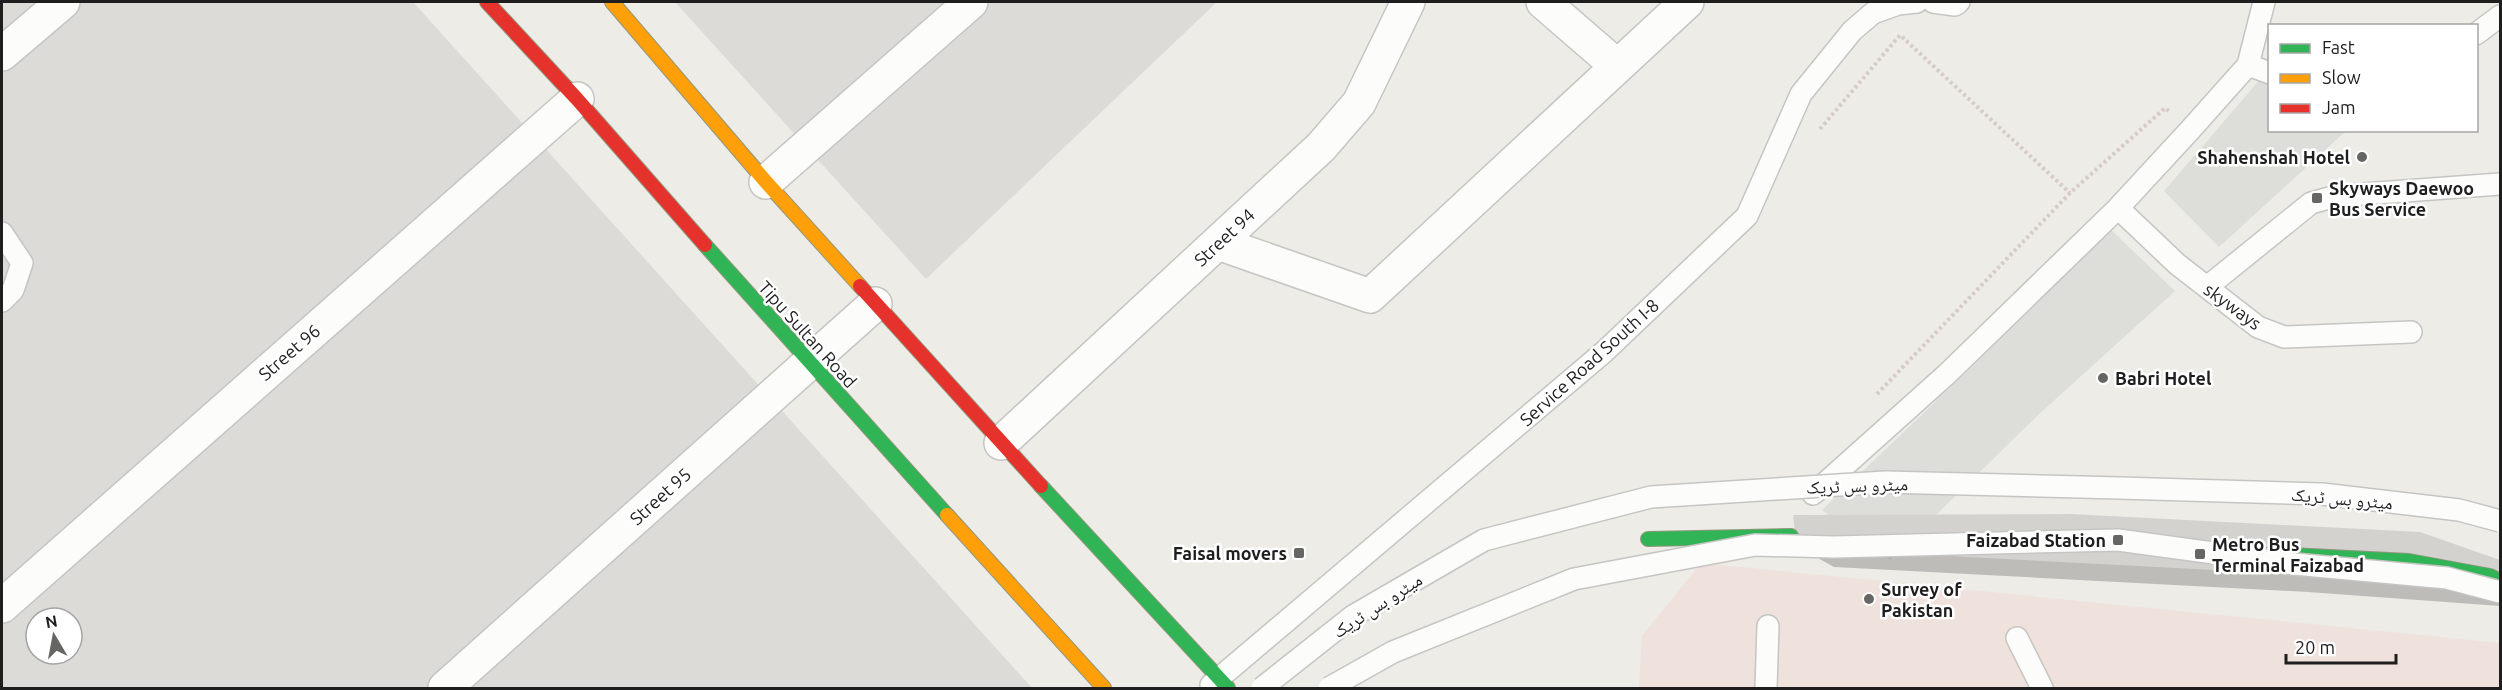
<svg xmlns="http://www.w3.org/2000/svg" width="2502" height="690" font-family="Ubuntu,'Noto Naskh Arabic',sans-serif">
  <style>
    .residential { fill: #dcdbd8; fill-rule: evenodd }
    .commercial { fill: #efe1db }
    .parking { fill: #ddddda }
    .shadow { fill: #0003 }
    .building { fill: #d3d2ce }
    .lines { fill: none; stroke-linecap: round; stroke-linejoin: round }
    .lane-casing { stroke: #c5c5c3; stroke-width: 24 }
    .street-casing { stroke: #c5c5c3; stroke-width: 36 }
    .fast-casing { stroke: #92977e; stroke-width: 16 }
    .slow-casing { stroke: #92977e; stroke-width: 16 }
    .jam-casing { stroke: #92977e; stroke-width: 16 }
    .path { stroke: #d7cbc7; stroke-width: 4; stroke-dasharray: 3 3; stroke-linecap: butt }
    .lane { stroke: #fcfcfb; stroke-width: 21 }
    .street { stroke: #fcfcfb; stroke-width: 33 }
    .fast { stroke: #30b455; stroke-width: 14 }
    .slow { stroke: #ff9f0a; stroke-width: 14 }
    .jam { stroke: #e5322d; stroke-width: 14 }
    .lane-bridge-casing { stroke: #c5c5c3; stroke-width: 24; stroke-linecap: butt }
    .lane-bridge { stroke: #fcfcfb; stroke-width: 21 }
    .poi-dot { fill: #666664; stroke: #fff; stroke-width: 2 }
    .labels { text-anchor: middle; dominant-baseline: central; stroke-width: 5; stroke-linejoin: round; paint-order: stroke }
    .poi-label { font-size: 18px; font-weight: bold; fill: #1e1e1e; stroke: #fff; text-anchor: start }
    .street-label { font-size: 18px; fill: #1e1e1e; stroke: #fff }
  </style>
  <rect width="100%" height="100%" fill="#edece7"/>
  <path class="residential" d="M2 2H413L1032 688H2ZM36 618H72V654H36Z
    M675 2H1217L926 279Z"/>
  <path class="commercial" d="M1701 563 2500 643V688H1639L1642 636Z"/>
  <path class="parking" d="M2269 69 2270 130 2346 131 2219 247 2164 191Z
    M2106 225 2175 291 2037 416 1890 560 1822 510 1975 364Z"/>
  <path class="shadow" d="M2420 533 2500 562V606L2308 592 1834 567 1798 547Z"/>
  <path class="building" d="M2070 514 2420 532 2500 560V594L2484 588 2271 573 1797 548 1793 515Z"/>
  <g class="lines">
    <g class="lane-casing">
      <path id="lane" d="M1933 2 1955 5 1959 2
        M2476 34 2500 16
        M2248 65 2270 73
        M2118 208 2177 264 2258 327 2284 337 2411 332
        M2 233 22 263 13 290 2 301
        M2207 287 2311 203 2336 196 2500 184
        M1813 494 1947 374 2118 208 2191 129 2248 65 2264 2
        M2017 638 2042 688
        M1211 685 1604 352 1747 216 1801 94 1852 31 1873 13 1898 4 1917 2
        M1766 688 1768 626"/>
    </g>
    <g class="street-casing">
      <path id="street" d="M1543 2 1617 66
        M2 54 63 2
        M766 182 971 2
        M1218 243 1370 296 1687 2
        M1001 443 1321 147 1359 103 1408 2
        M2 606 577 99
        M445 688 875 304"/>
    </g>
    <g class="fast-casing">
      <path id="fast" d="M705 245 947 515
        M1041 486 1228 688
        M1648 539 1791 536
        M2271 554 2409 561 2490 576 2500 581"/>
    </g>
    <g class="slow-casing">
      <path id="slow" d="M612 2 766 182 860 286
        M947 515 1104 688"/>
    </g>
    <g class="jam-casing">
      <path id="jam" d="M487 2 577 99 705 245
        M860 286 1041 486"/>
    </g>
    <path class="path" d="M1820 129 1900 35 2070 193
      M1877 394 2070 193 2165 108 2170 112"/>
    <use href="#lane" class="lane"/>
    <use href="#street" class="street"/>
    <use href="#fast" class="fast"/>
    <use href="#slow" class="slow"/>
    <use href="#jam" class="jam"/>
    <g class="lane-bridge-casing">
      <path id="lane-bridge" d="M1262 688 1353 616 1484 540 1651 497 1885 482 2119 488 2322 494 2459 510 2500 521
        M1329 688 1393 652 1574 579 1755 545 1834 547 2118 540 2294 564 2447 578 2500 592"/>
    </g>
    <use href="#lane-bridge" class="lane-bridge"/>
  </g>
  <g class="poi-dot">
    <circle cx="2362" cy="157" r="6"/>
    <rect x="2311" y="192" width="12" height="12" rx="3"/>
    <circle cx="2103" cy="378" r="6"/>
    <rect x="2112" y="534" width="12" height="12" rx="3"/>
    <rect x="1293" y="547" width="12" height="12" rx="3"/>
    <rect x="2194" y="548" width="12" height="12" rx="3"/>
    <circle cx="1869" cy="599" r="6"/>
  </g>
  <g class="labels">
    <g class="poi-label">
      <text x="2350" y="157" text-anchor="end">Shahenshah Hotel</text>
      <text x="2329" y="188">Skyways Daewoo<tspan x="2329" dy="21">Bus Service</tspan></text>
      <text x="2115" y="378">Babri Hotel</text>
      <text x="2106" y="540" text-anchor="end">Faizabad Station</text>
      <text x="2212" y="544">Metro Bus<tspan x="2212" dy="21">Terminal Faizabad</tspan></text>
      <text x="1287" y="553" text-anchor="end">Faisal movers</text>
      <text x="1881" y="589">Survey of<tspan x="1881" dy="21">Pakistan</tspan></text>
    </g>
    <g class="street-label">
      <text transform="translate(1224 237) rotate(-43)">Street 94</text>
      <text transform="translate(2233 306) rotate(36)">skyways</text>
      <text transform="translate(808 334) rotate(48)">Tipu Sultan Road</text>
      <text transform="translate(289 352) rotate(-41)">Street 96</text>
      <text transform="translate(1589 362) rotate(-42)">Service Road South I-8</text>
      <text transform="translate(1857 485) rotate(-2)">میٹرو بس ٹریک</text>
      <text transform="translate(660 496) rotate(-42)">Street 95</text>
      <text transform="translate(2342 498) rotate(5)">میٹرو بس ٹریک</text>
      <text transform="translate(1377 605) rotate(-33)">میٹرو بس ٹریک</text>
    </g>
  </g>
  <rect width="2502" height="690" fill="none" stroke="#1e1e1e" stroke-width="6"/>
  <rect x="2268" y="24" width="210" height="108" fill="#ffffff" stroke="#a5a5a5" stroke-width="1.5"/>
  <rect x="2280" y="44" width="30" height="9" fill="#30b455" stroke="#a5a5a5" stroke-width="1.5"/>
  <text x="2322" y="54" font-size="18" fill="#1e1e1e">Fast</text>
  <rect x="2280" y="74" width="30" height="9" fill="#ff9f0a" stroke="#a5a5a5" stroke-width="1.5"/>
  <text x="2322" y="84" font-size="18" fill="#1e1e1e">Slow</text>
  <rect x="2280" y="104" width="30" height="9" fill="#e5322d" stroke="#a5a5a5" stroke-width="1.5"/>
  <text x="2322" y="114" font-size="18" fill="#1e1e1e">Jam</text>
  <g transform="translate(54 636) rotate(350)"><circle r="28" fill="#ffffff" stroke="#a5a5a5" stroke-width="1.5"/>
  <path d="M0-4.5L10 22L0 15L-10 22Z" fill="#666664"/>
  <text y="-9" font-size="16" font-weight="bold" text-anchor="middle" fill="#1e1e1e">N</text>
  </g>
  <path d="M2286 654v9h110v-9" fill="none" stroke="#1e1e1e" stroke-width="3"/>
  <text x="2295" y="654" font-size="18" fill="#1e1e1e" stroke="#ffffff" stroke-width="4.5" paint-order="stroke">20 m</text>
</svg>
